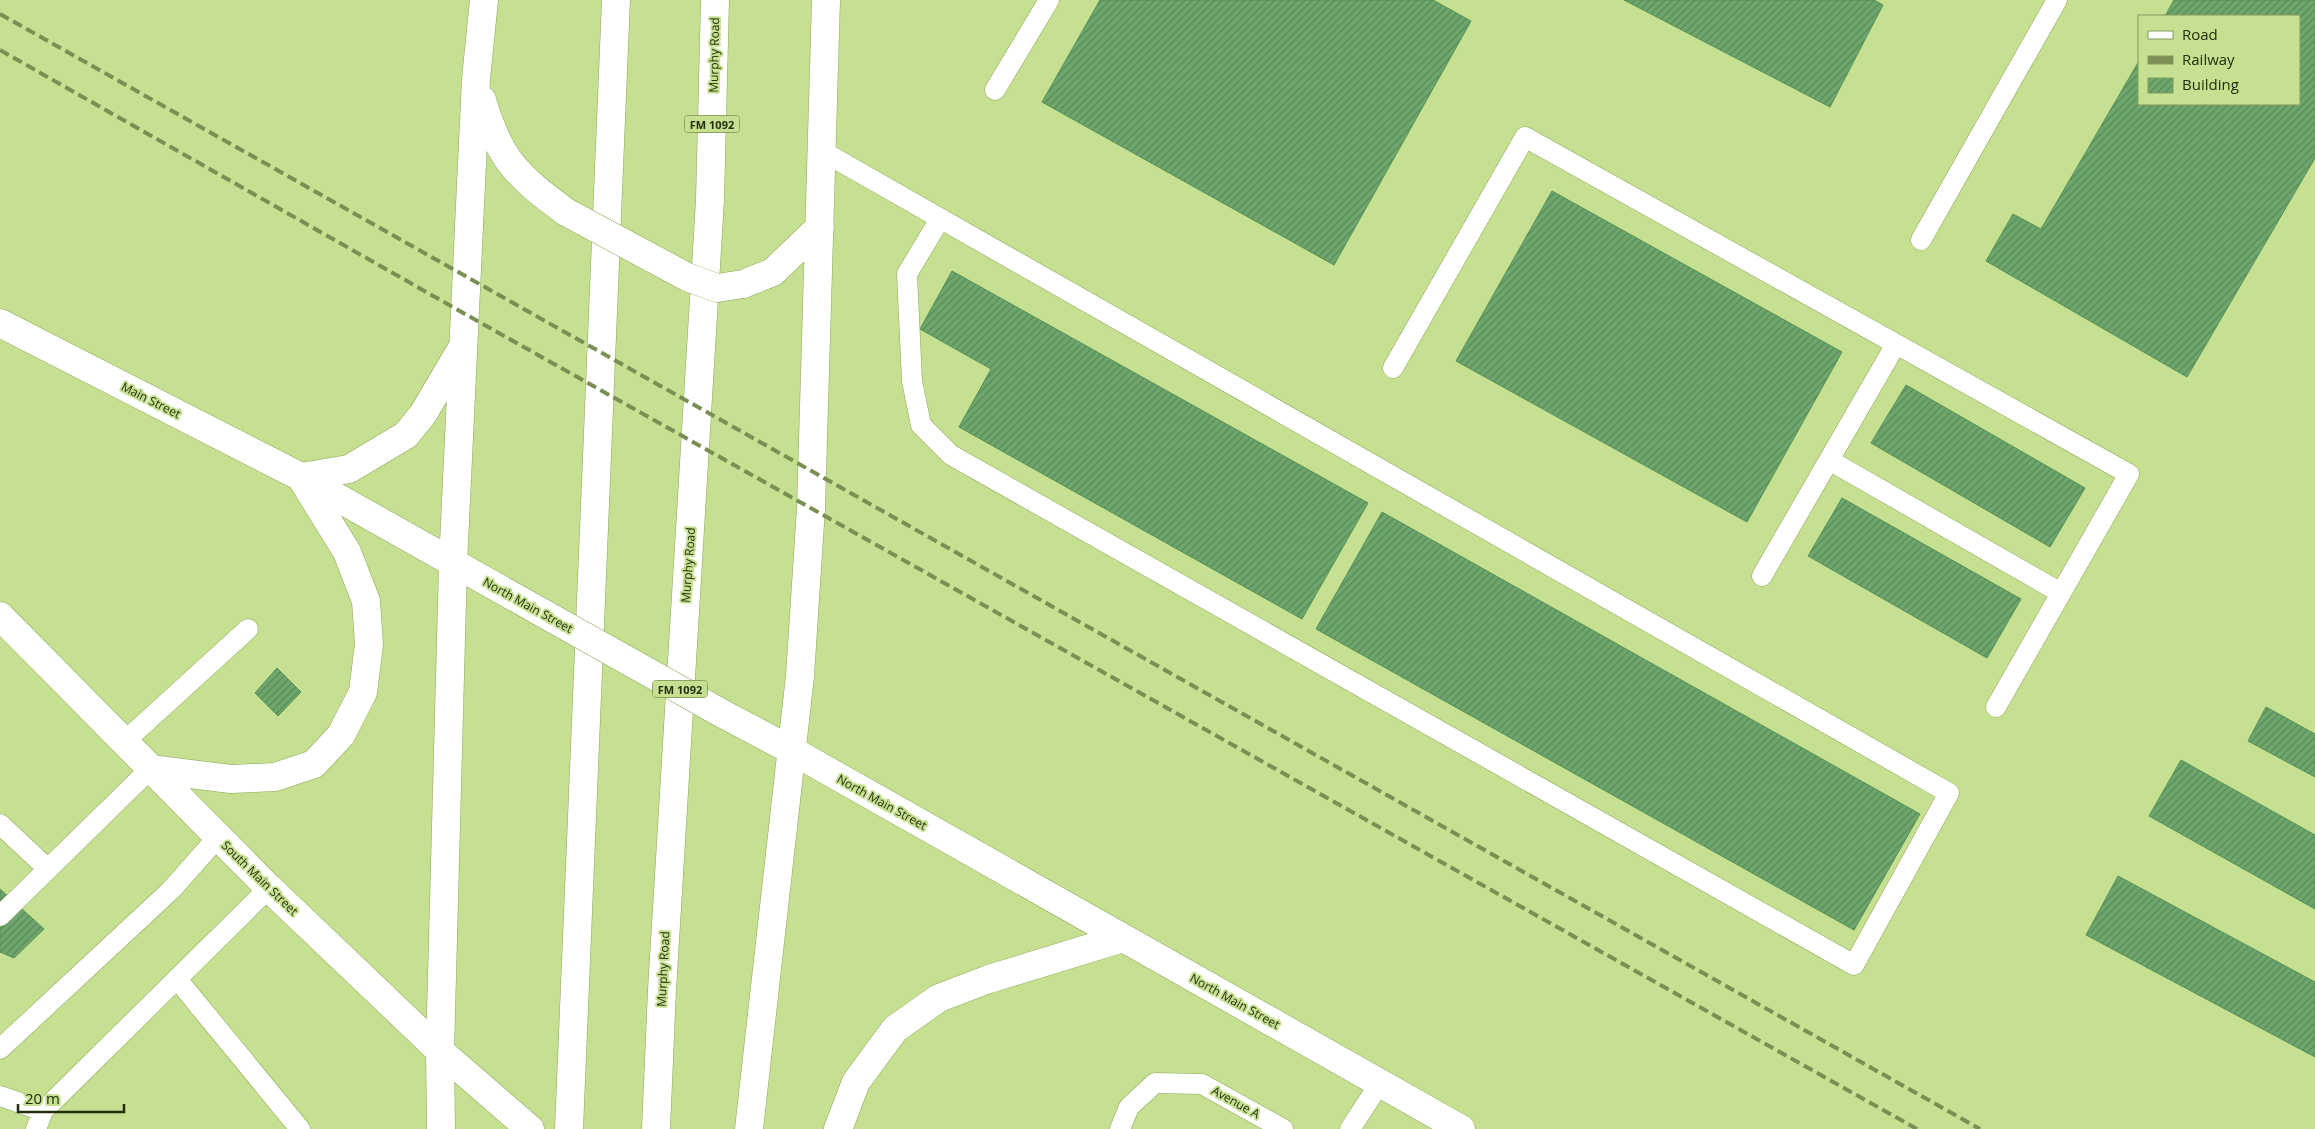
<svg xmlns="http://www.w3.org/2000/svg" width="2315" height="1129" font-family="'Open Sans',sans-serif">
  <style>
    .building { fill: url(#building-hatch); stroke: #569156 }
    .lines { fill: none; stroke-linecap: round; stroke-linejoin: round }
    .service-casing { stroke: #8da658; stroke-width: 21 }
    .primary-casing { stroke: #8da658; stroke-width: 29 }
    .trunk-casing { stroke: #8da658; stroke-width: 29 }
    .service { stroke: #fff; stroke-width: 20 }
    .primary { stroke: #fff; stroke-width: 28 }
    .trunk { stroke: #fff; stroke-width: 28 }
    .rail { stroke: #7b8e53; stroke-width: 4; stroke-dasharray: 10 5; stroke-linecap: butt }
    .trunk-bridge-casing { stroke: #8da658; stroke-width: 29; stroke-linecap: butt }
    .trunk-bridge { stroke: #fff; stroke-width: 28 }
    .labels { text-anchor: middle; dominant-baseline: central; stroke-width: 4; stroke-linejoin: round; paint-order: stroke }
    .shield { fill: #c5e090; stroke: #546334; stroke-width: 1 }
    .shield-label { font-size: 11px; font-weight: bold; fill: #242e0d }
    .street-label { font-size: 12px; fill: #242e0d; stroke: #c5e090 }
  </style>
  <defs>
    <pattern id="building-hatch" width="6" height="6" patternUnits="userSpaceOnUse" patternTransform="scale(1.25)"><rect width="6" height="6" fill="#6ea76e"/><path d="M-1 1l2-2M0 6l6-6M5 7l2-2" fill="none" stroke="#5a8859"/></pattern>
  </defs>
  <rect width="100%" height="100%" fill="#c5e090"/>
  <path class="building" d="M1100 0H1433L1471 21 1334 265 1042 102Z
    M1624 0H1874L1883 5 1830 107Z
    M2174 0H2315V158L2187 377 1986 261 2013 214 2041 229 2139 61V104H2299V16H2165Z
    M1552 191 1842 352 1747 522 1456 361Z
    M952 271 1368 503 1302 619 959 427 991 369 920 329Z
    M1906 385 2085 488 2050 547 1871 443Z
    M1842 498 2021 599 1987 658 1808 556Z
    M1382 512 1920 814 1854 930 1316 629Z
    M277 668 301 692 278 716 255 693Z
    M2266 707 2315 734V777L2248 741Z
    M2181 760 2315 835V909L2149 816Z
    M2118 876 2315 982V1057L2086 935Z
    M0 889 44 929 14 958 0 952Z"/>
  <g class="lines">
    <g class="service-casing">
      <path id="service" d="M995 90 1049 0
        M822 151 1949 793 1854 965 951 455 921 425 912 381 907 274 940 219
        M1921 240 2057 0
        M1393 368 1525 137 2129 474 1996 707
        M1829 460 2061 593
        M1762 576 1896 344
        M124 742 248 629
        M0 824 48 869 150 769
        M0 916 48 869
        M177 979 300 1129
        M0 1049 171 890 218 837
        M0 1096 43 1111
        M36 1129 43 1111 269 888
        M1120 1129 1129 1107 1155 1083 1202 1084 1283 1129
        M1350 1129 1380 1083"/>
    </g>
    <g class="primary-casing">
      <path id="primary" d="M569 1129 616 0
        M656 1129 662 990 710 200 715 0"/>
    </g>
    <g class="trunk-casing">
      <path id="trunk" d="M482 100C499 159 517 176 566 212
        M743 284 773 272 820 227
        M0 323 301 477 548 616
        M301 477 349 469 406 435 423 414 462 348
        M0 616 269 888 440 1051 530 1129
        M723 714 791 750 1461 1129
        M150 769 231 779 275 777 314 764 341 735 363 692 369 644 366 601 347 552 302 479
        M441 1129 440 1051 453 564 476 79 484 0
        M749 1129 800 676 811 508 826 0
        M838 1129 856 1082 895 1029 939 998 989 979 1123 938"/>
    </g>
    <use href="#service" class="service"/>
    <use href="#primary" class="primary"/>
    <use href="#trunk" class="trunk"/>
    <path class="rail" d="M0 14 1980 1129
      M0 50 465 314 1917 1129"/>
    <g class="trunk-bridge-casing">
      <path id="trunk-bridge" d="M566 212 687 277 717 288 743 284
        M548 616 723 714"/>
    </g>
    <use href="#trunk-bridge" class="trunk-bridge"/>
  </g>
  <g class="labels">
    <g class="shield">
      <rect x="684.5" y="115.5" width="55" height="17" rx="4"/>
      <rect x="652.5" y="680.5" width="55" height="17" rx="4"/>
    </g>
    <g class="shield-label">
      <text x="712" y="124">FM 1092</text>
      <text x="680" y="689">FM 1092</text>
    </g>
    <g class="street-label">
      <text transform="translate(714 55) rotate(-89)">Murphy Road</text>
      <text transform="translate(151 400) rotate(27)">Main Street</text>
      <text transform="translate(688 565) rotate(-86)">Murphy Road</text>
      <text transform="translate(528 605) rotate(29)">North Main Street</text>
      <text transform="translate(882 802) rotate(29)">North Main Street</text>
      <text transform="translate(260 878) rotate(44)">South Main Street</text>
      <text transform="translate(663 969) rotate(-87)">Murphy Road</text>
      <text transform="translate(1235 1001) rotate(29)">North Main Street</text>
      <text transform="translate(1236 1102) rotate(29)">Avenue A</text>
    </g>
  </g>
  <rect x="2138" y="15" width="162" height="90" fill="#c5e090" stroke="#85995c"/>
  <rect x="2148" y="31" width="25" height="8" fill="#ffffff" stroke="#85995c"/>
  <text x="2182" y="40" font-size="15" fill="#242e0d">Road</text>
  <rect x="2148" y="56" width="25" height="8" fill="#7b8e53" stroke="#85995c"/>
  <text x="2182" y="65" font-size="15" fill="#242e0d">Railway</text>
  <rect x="2148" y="78" width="25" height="15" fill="url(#building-hatch)" stroke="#85995c"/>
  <text x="2182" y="90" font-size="15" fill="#242e0d">Building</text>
  <path d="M18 1104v8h106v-8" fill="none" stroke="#242e0d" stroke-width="2.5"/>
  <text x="25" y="1104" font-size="15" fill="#242e0d" stroke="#c5e090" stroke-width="4" paint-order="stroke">20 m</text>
</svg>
